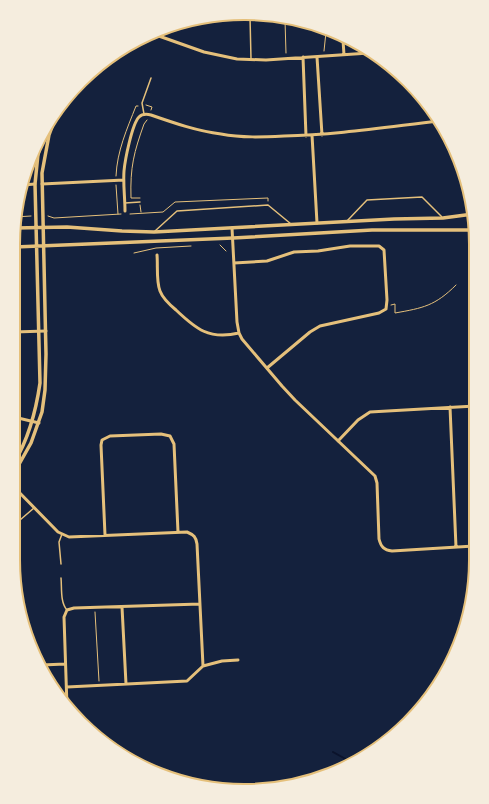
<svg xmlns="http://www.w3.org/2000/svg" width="489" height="804" font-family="'Alegreya Sans',sans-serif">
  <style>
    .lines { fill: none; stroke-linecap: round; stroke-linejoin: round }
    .stream { stroke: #0b132b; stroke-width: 2 }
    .path { stroke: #e5c07b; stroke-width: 1 }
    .service { stroke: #e5c07b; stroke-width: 1.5 }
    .minor { stroke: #e5c07b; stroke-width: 3 }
    .tertiary { stroke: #e5c07b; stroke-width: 3.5 }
    .rim { fill: none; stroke: #e5c07b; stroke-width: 2 }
  </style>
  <rect width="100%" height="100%" fill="#14213d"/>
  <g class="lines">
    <path class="stream" d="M333 752 351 762"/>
    <path class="path" d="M285 20 286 53
      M324 51 326 32
      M146 105 152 107 151 110
      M116 176C117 151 127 129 136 106H138
      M116 185 118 214
      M140 198H131C130 167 134 152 144 124L147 120
      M140 205 141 212
      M130 214 163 212 175 202 268 198V201
      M48 216 54 218 121 214
      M15 217 31 216
      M220 245 226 251
      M134 253 156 248 191 246
      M391 305 395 304V313C423 308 435 306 456 285
      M95 612 99 681"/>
    <path class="service" d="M250 17 251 59
      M144 114 142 103 151 78
      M125 203 140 202
      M347 221 367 200 422 197 442 217
      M155 231 177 211 268 205 291 224
      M13 526 34 508
      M61 564 59 542 62 534
      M61 578C62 588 60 602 67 610"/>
    <path class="minor" d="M156 35 204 52 237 59 266 60 369 53
      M343 40 344 55
      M303 57 306 136
      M317 57 322 135
      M312 135 317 223
      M42 184 124 180
      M23 185 35 184
      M125 211C125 198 123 184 124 171 125 160 132 124 139 117 142 114 147 114 151 115 174 123 197 131 221 134 242 138 263 137 284 136 336 135 387 127 439 121
      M232 228 237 322 239 333 242 339 282 386 295 400 375 476 377 483 379 539C381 547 384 550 392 551L474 546
      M157 255C158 266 156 281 160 291 163 299 170 305 176 310 196 329 209 340 239 333
      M234 263 267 261 294 252 318 251 350 246H379L384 250 387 300 386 309 379 313 320 326 310 332 267 368
      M14 332 46 331
      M450 407 456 547
      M14 417 39 423
      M338 441 358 420 370 412 475 406
      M13 486 58 532 69 537 187 532C194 535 196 537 197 544L203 666
      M105 535 101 445 102 440 110 436 161 434 170 436 174 444 178 532
      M122 607 126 684
      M42 665 65 664
      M67 687 187 681 203 666 222 661 238 660
      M67 707 64 617 67 610 74 608 200 604"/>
    <path class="tertiary" d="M15 228 67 227 122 231 154 232 394 219 443 218 473 214
      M15 247 233 238 372 230H475
      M14 463C29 438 36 411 40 383L35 184 38 154 42 137
      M13 475 31 443 42 412 45 390 46 354 42 173 49 135 61 103"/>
  </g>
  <path d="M0 0H489V804H0ZM244 20H245A224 224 0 0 1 469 244V560A224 224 0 0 1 245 784H244A224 224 0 0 1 20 560V244A224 224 0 0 1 244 20Z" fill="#f5edde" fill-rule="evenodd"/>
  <path class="rim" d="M244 20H245A224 224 0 0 1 469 244V560A224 224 0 0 1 245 784H244A224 224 0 0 1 20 560V244A224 224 0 0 1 244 20Z"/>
</svg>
